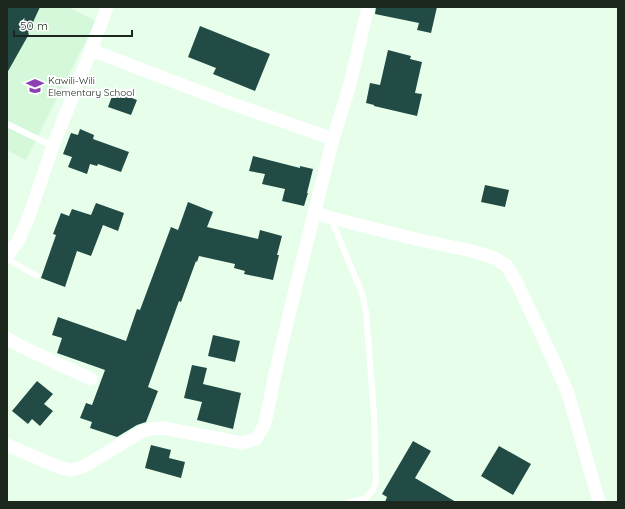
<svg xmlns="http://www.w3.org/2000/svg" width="625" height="509" font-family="Quicksand,sans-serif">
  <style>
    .built { fill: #d4f8d9 }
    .building { fill: #234b45 }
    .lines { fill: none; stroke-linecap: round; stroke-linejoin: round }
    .lane { stroke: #fff; stroke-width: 6 }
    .street { stroke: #fff; stroke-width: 13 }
    .labels { text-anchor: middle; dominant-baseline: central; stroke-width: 4; stroke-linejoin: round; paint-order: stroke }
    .poi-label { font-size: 10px; fill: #1c271d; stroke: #fff; text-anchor: start }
  </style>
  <rect width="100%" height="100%" fill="#e7ffea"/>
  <path class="built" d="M7 7H68L96 21 26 160 7 150Z"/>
  <path class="building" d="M7 7H40L28 33 29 34 7 73Z
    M376 7H437L431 33 417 30 419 23 375 14Z
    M200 26 270 54 255 91 213 74 216 68 188 57Z
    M388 50 411 56 410 59 422 62 415 93 422 94 417 116 374 106V105L366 103 370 83 380 85Z
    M114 91 137 100 131 115 108 107Z
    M80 129 94 135 93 139 129 152 121 172 98 164 97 166 90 164 87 174 68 167 72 157 63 154 71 133 78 135Z
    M253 156 300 168V166L313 169 307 193H308L304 206 282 201 285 189 262 184 265 174 249 171Z
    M485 185 509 190 505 207 481 202Z
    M188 202 213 212 207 227 258 239 260 230 282 236 277 255H279L273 280 244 274 245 271 234 268 235 264 199 256 197 262 196 261 181 302 179 301 148 387 158 391 146 422 137 425 117 437 90 428 92 422 80 418 86 403 92 405 105 370 57 353 62 338 52 335 58 317 126 341 137 309 140 310 171 227 178 230Z
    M96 203 124 213 118 231 103 225 91 256 77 251 65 287 41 278 56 235 53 234 61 213 69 216 72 209 91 215Z
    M213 335 240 341 235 362 208 356Z
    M192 365 207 368 203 384 241 393 233 429 197 420 202 402 184 398Z
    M37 381 53 394 44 404 53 411 40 426 32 419 28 424 12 411Z
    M413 441 431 451 415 478 456 502H385L387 497 382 494Z
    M151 445 171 450 169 458 185 462 181 478 145 468Z
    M499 446 531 464 513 495 481 476Z"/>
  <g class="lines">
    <path class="lane" d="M7 124 53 146
      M331 219 362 293 366 312 374 414 376 481 373 490 365 499 349 502
      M7 259 37 276"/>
    <path class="street" d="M91 50 227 102 333 139
      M314 212 331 218 415 239 472 251 492 257 506 265 517 283 552 357 568 393 599 502
      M7 257 18 241 28 219 53 146 91 50 107 7
      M7 338 18 345 91 379
      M7 445 61 468 72 470 83 467 141 432 150 429 163 428 242 443 256 439 265 424 275 374 295 290 333 139 350 84 368 7"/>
  </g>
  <defs>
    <g id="school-bare" transform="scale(1.38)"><path d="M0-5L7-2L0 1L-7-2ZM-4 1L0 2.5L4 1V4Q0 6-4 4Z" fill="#8c41b3" stroke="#fff" stroke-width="2.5" paint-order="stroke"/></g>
  </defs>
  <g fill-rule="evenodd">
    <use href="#school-bare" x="35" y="86"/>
  </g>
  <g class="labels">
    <g class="poi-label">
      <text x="48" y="80">Kawili-Wili<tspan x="48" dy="12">Elementary School</tspan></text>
    </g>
  </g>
  <rect width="625" height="509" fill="none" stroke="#1c271d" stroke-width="16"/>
  <path d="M14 30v6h118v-6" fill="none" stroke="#1c271d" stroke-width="2"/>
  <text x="20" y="30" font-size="12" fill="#1c271d" stroke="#ffffff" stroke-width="3" paint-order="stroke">50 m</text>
</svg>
